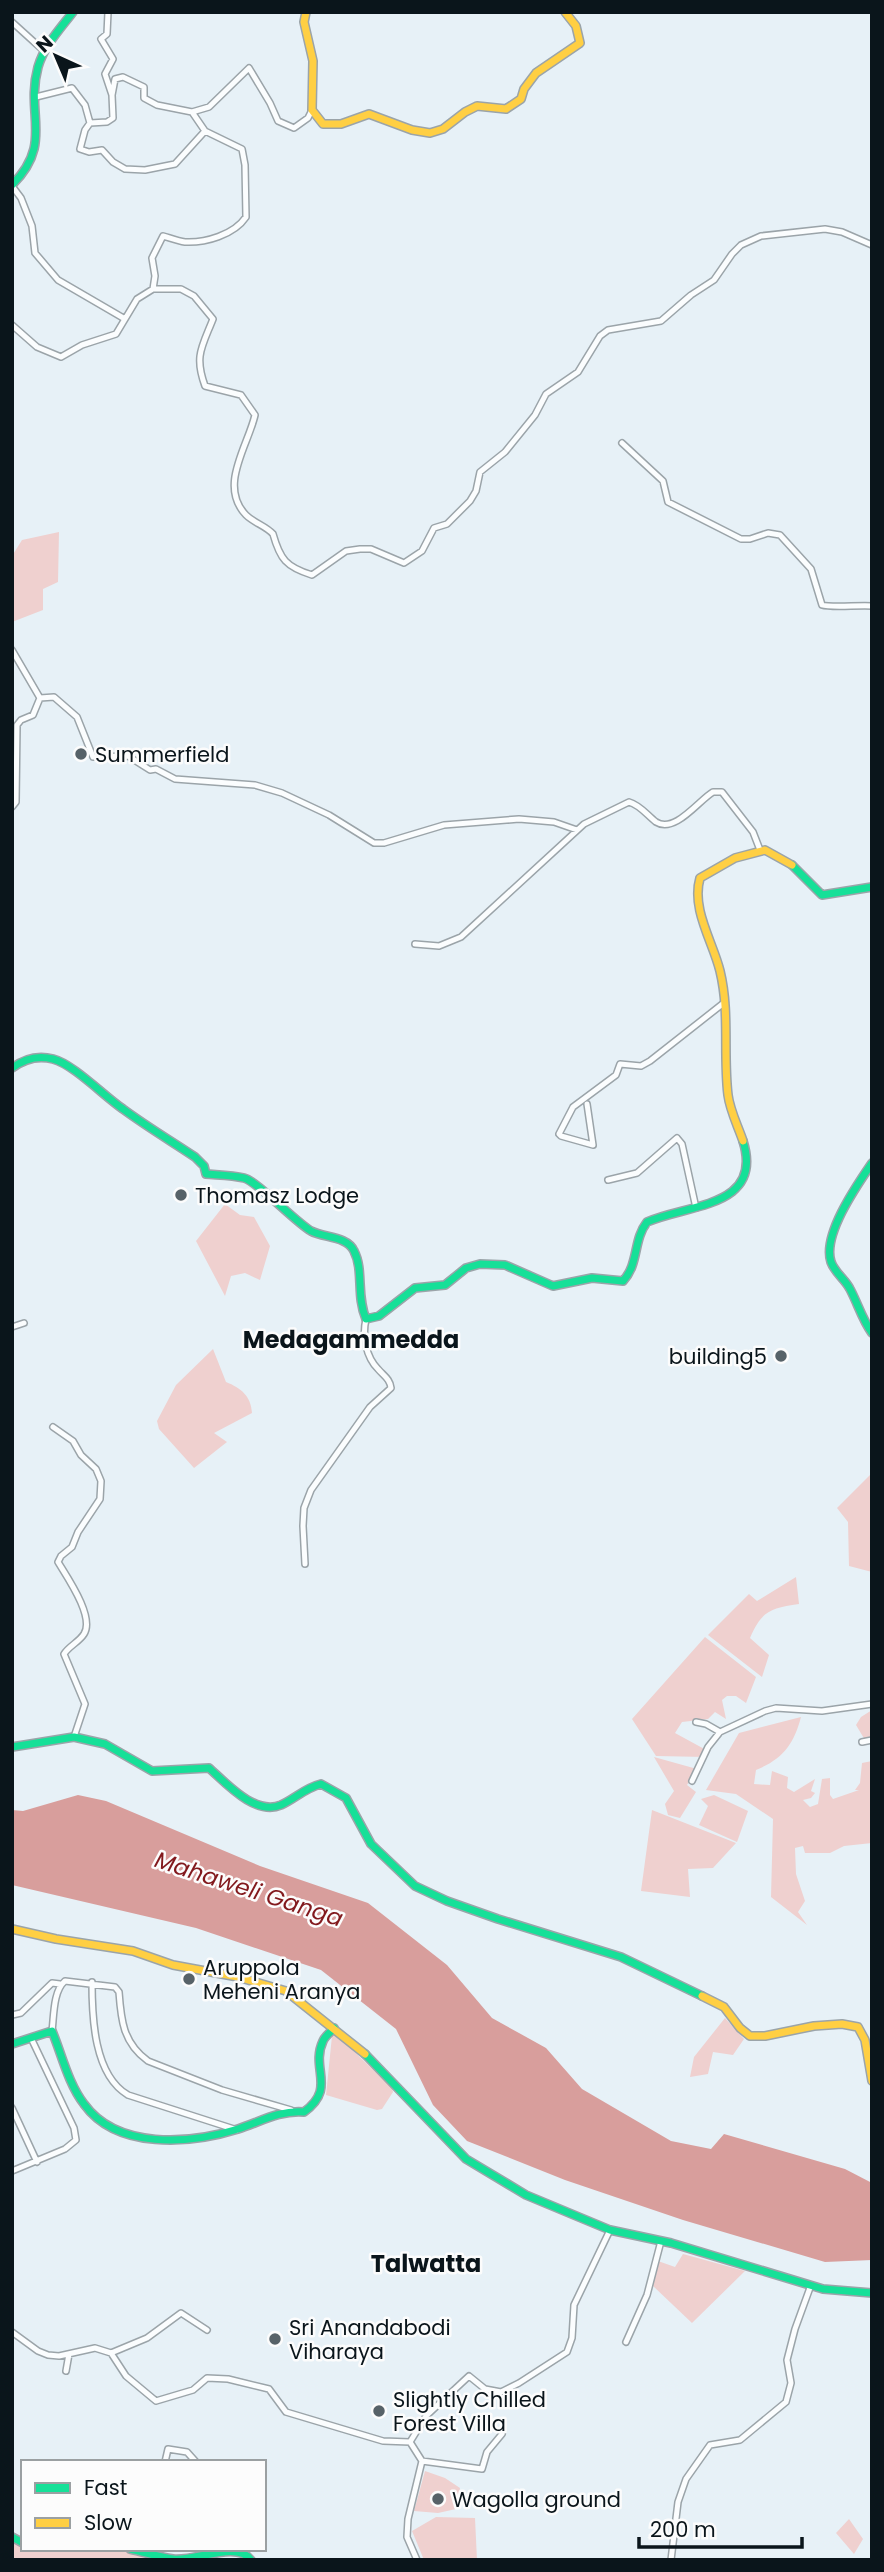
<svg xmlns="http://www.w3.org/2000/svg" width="884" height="2572" font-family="Poppins,sans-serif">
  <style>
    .green { fill: #efd0cf }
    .water { fill: #d89e9c }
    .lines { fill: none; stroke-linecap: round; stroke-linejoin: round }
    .street-casing { stroke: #9ba4a9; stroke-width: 8 }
    .fast-casing { stroke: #9ba4a9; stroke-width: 10 }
    .slow-casing { stroke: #9ba4a9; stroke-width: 10 }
    .street { stroke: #fbfdfe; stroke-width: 5 }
    .fast { stroke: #16e098; stroke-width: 7 }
    .slow { stroke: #ffcf43; stroke-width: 7 }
    .poi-dot { fill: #576268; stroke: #fcfcfc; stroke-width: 2.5 }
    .labels { text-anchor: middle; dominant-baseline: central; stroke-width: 5; stroke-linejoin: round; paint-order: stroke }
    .poi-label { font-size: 21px; fill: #0a151b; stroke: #fcfcfc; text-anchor: start }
    .water-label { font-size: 23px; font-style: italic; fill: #82191d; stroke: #fcfcfc }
    .quarter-label { font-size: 24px; font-weight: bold; fill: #0a151b; stroke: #fcfcfc }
  </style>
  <rect width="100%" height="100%" fill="#e7f1f7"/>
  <path class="green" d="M59 532 58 582 43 589V610L12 622V556L22 540Z
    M225 1204 240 1215 254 1217 270 1246 260 1280 245 1273 231 1276 225 1296 196 1241Z
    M213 1349 226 1382C241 1388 251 1396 252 1413L214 1433 227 1442 194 1468 159 1429 157 1421 176 1385Z
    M872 1473V1572L849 1566 848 1522 837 1508Z
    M796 1577 799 1604C770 1608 762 1611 750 1638L769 1655 762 1677 708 1635 749 1594 757 1601Z
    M705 1637 756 1677 746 1703 736 1696H727L722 1700 726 1719 715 1712 708 1719 682 1722 675 1733 708 1751 706 1757 656 1756 632 1719Z
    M872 1710V1738L865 1740 856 1725 861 1717Z
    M801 1717C794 1744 783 1759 756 1770L754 1784 770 1785 772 1771 788 1777 787 1788 794 1792 815 1779 811 1791 815 1793 811 1798 803 1800 810 1807 818 1804 822 1779 830 1778V1795L833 1799 859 1790H855L860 1783 862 1763 872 1761V1843L844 1846 830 1853H805L803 1846 795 1848 796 1874 805 1901 798 1912 807 1925 771 1897 773 1819 736 1794 706 1790 739 1733Z
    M654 1757 697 1769 687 1785 696 1792 680 1818 668 1815 665 1804 674 1791Z
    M714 1795 748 1811 737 1842 699 1825 708 1806 701 1799Z
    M652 1810 736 1843 713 1868 688 1869 690 1897 641 1891Z
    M725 2018 744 2039 733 2055 713 2052 708 2074 690 2077 694 2057Z
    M337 2035 392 2088 393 2092 382 2109 377 2110 326 2095 332 2036Z
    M683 2254 745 2271 692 2323 653 2286 658 2261 675 2267Z
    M425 2471 445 2478 460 2488 456 2509 438 2513 414 2511Z
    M436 2517 475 2518 477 2560H424L412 2531Z
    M849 2519 863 2539 854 2554 836 2533Z
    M12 2537 23 2543V2549H119L158 2560H12Z"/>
  <path class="water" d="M78 1795 106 1801 260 1866 368 1903 447 1965 492 2018 546 2048 582 2089 671 2141 711 2149 724 2134 845 2169 872 2183V2260L825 2262 683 2220 565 2180 467 2141 433 2105 396 2029 321 1970 196 1928 12 1885V1810L23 1811Z"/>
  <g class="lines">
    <g class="street-casing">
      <path id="street" d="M108 12 107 34 101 39 113 59 105 74 112 95 113 118 107 122 90 123 85 130 80 149 89 152 102 150 113 162 125 169 145 170 175 164 205 131 242 149 245 165 246 217C234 235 205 243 185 242 178 241 170 238 163 236L152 258 155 276 153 289
        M12 22 44 51
        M112 95 115 79 123 77 144 87V98L157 105 192 112 205 131
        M36 97 72 88 85 105 90 123
        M192 112 209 107 249 68 270 103 278 121 294 128 308 118 312 110
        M12 186 21 198 32 226 35 253 58 280 125 319 137 299 153 289H181L194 296 213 319C202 347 194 356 205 386L241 395 255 415C248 446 218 486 246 515 254 523 266 526 273 534 280 559 286 567 312 575L346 551 360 549H371L404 563 422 551 434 528 447 524 470 501 476 491 480 472 505 452 535 415 546 394 578 372 600 336 608 330 661 321 691 295 714 280 732 254 741 245 761 236 825 229 842 232 872 245
        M12 325 37 347 61 357 82 345 116 334 125 319
        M622 443 663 481 668 502 741 539H750L768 533 780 535 811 569 822 605C831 608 858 605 872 606
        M12 650 40 698 54 697 77 717 93 757 128 756 150 770 156 769 175 779 255 785 282 793 329 815 374 843H384L444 825 519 819 554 822 577 830
        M12 807 16 802 17 725 21 720 33 715 40 698
        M415 944 439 946 461 937 584 824 629 802C640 805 647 815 656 822 675 834 699 800 713 792H722L753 832 760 850
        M587 1104 593 1145 561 1136 559 1134 573 1107 616 1075 620 1064 641 1066 650 1061 725 1002
        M608 1180 637 1173 677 1138 682 1144 696 1208
        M12 1327 24 1323
        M53 1427 73 1441 81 1455 96 1469 101 1481 100 1499 78 1532 72 1547 61 1556 58 1562C67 1577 95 1617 84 1634 79 1642 69 1646 64 1654L85 1704 74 1737
        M305 1564 303 1526 304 1508 311 1490 370 1407 391 1388C390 1379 384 1376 378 1369 366 1357 362 1336 366 1319
        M696 1722 706 1724 720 1732
        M862 1742 872 1740
        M692 1781 708 1747 720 1732 765 1711 776 1708 822 1711 872 1704
        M92 1982C92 2018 94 2075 128 2095L237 2130
        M12 2015 21 2013 52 1983 60 1984
        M52 2031C54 2016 53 1991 65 1981L115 1987 119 1992C121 2020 123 2043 148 2061L222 2090 291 2110
        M12 2108 37 2162
        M12 2171 65 2149 76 2140 74 2128 31 2038
        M12 2332 38 2351 48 2355 59 2356 95 2348 111 2353 147 2338 181 2313 207 2330
        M626 2342 647 2295 661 2241
        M111 2353 126 2376 156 2401 193 2390 207 2378 228 2379 269 2389 286 2412 383 2441 410 2442
        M66 2371 69 2354
        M422 2461 482 2469 487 2452 502 2434
        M165 2462 168 2449 187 2452 196 2462
        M417 2560 407 2537 408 2519 422 2461 410 2442 426 2416 469 2376 485 2389 501 2392 519 2383 567 2352 572 2338 574 2305 610 2230
        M671 2560 678 2502 686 2479 710 2445 740 2440 786 2402 791 2383 787 2360 795 2329 811 2285"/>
    </g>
    <g class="fast-casing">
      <path id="fast" d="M12 185C54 143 25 115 38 67 44 46 60 29 73 12
        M792 865 822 895 872 887
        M12 1068C24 1059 38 1055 53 1059 73 1064 104 1096 123 1109 146 1126 171 1141 195 1157L204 1166 206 1174C218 1175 232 1175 244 1178 257 1181 294 1221 311 1231 324 1238 347 1236 354 1251 364 1270 356 1296 366 1319L379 1316 415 1288 445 1285 466 1268 480 1264 505 1265 553 1286 592 1278 623 1281C639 1264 633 1240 647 1222 687 1204 764 1208 743 1141
        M872 1163C857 1185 822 1235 831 1262 835 1273 845 1279 850 1289 858 1304 862 1319 872 1333
        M12 1747 74 1737 105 1744 152 1771 209 1768C226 1783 255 1816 281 1805 296 1798 305 1788 321 1784L346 1798 371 1844 415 1886 447 1901 498 1919 621 1957 702 1996
        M12 2044 52 2031C62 2055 68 2083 84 2104 117 2150 190 2144 238 2129 260 2122 279 2110 304 2112 337 2088 310 2069 323 2041 325 2036 331 2032 334 2028
        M365 2054 466 2159 526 2195 610 2230 671 2243 823 2289 872 2293
        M12 2537 23 2543
        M130 2549C144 2552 159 2557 173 2559 195 2562 237 2540 251 2560"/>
    </g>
    <g class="slow-casing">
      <path id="slow" d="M306 12 304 22 313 61 312 110 323 124H341L369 114 412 130 430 133 443 129 465 112 477 106 506 109 521 99 524 89 536 73 580 43 576 26 565 12
        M743 1141C738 1126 730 1111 728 1095 723 1054 730 1012 720 971 713 942 691 909 700 878L735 858 765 850 792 865
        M12 1929 56 1939 133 1951 173 1965 238 1977 286 1991 365 2054
        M702 1996 724 2007 740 2028 750 2036H765L814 2026 842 2024 858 2027 865 2040 872 2081"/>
    </g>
    <use href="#street" class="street"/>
    <use href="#fast" class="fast"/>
    <use href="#slow" class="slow"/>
  </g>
  <g class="poi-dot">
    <circle cx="81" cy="754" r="7"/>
    <circle cx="181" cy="1195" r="7"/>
    <circle cx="781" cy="1356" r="7"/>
    <circle cx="189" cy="1979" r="7"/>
    <circle cx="275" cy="2339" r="7"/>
    <circle cx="379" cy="2411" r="7"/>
    <circle cx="438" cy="2499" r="7"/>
  </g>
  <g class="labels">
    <g class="poi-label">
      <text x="95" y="754">Summerfield</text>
      <text x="195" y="1195">Thomasz Lodge</text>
      <text x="767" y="1356" text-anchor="end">building5</text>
      <text x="203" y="1967">Aruppola<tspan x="203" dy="24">Meheni Aranya</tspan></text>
      <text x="289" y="2327">Sri Anandabodi<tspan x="289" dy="24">Viharaya</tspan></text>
      <text x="393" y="2399">Slightly Chilled<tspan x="393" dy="24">Forest Villa</tspan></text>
      <text x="452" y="2499">Wagolla ground</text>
    </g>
    <g class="water-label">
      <text transform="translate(249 1889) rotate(18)">Mahaweli Ganga</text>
    </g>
    <g class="quarter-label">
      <text x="351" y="1339">Medagammedda</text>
      <text x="426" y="2263">Talwatta</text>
    </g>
  </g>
  <rect width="884" height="2572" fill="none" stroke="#0a151b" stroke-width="28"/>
  <rect x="21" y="2460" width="245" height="91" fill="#fcfcfc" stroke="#9ba0a2" stroke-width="2"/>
  <rect x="35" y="2483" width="35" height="10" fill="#16e098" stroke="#9ba0a2" stroke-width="2"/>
  <text x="84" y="2495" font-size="21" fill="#0a151b">Fast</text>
  <rect x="35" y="2518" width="35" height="10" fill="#ffcf43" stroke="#9ba0a2" stroke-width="2"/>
  <text x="84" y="2530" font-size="21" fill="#0a151b">Slow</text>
  <g transform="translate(56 56) rotate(316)" stroke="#fcfcfc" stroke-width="5" paint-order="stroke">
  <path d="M0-5L12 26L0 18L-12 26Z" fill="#0a151b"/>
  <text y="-10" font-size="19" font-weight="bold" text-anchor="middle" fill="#0a151b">N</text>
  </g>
  <path d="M639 2537v10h163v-10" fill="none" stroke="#0a151b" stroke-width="3.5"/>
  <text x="650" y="2537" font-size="21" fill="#0a151b" stroke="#fcfcfc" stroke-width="5" paint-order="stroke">200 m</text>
</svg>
